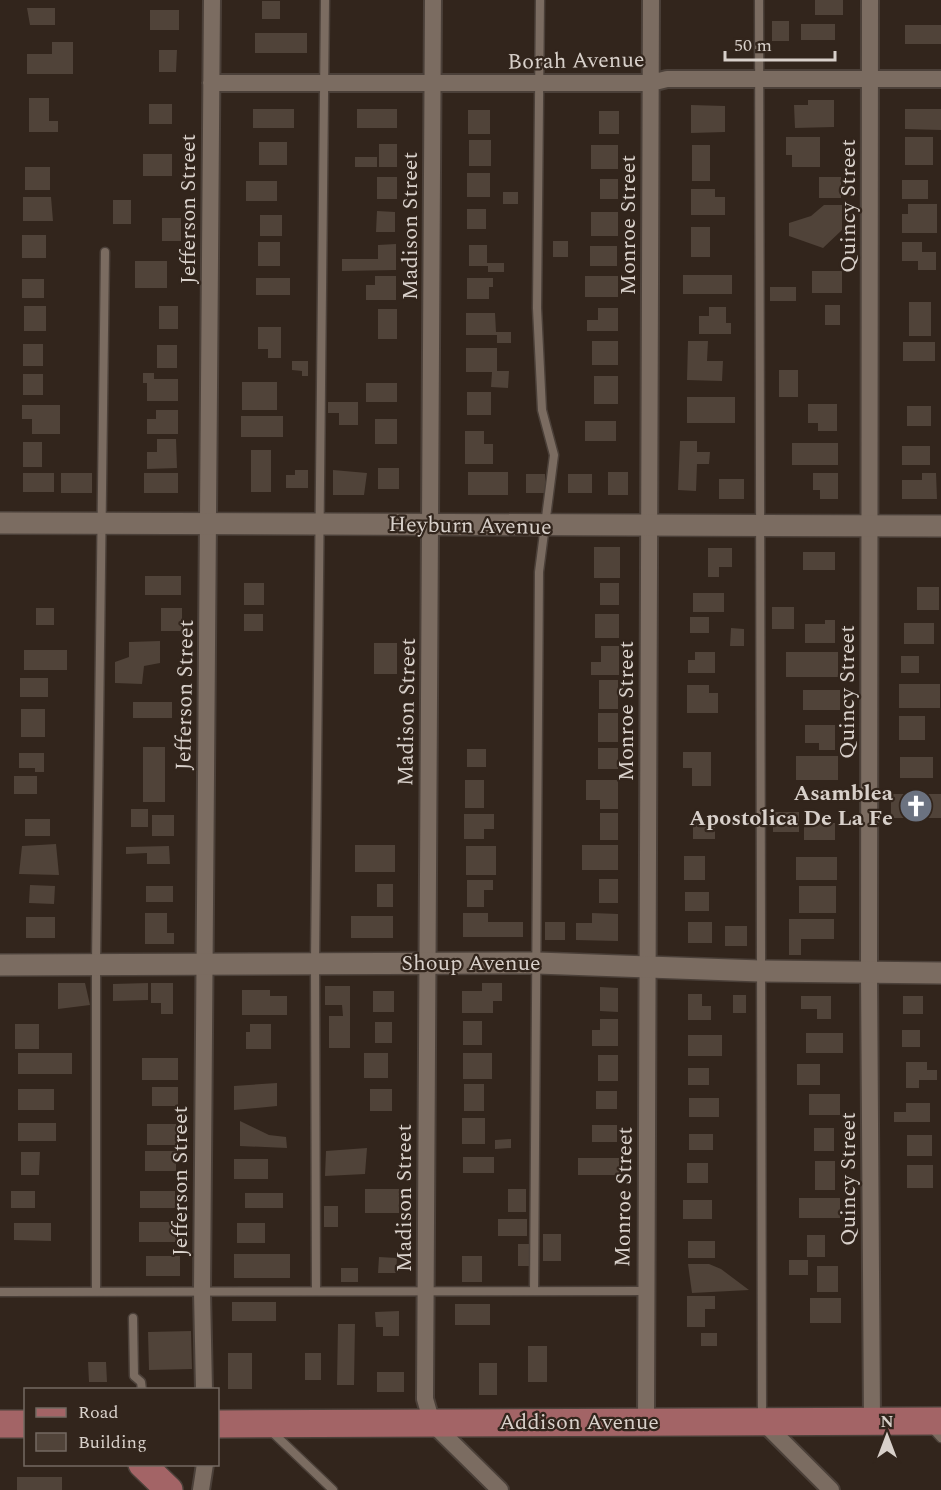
<svg xmlns="http://www.w3.org/2000/svg" width="941" height="1490" font-family="Spectral,serif">
  <style>
    .building { fill: #504339 }
    .lines { fill: none; stroke-linecap: round; stroke-linejoin: round }
    .service-casing { stroke: #4b4039; stroke-width: 11 }
    .minor-casing { stroke: #4b4039; stroke-width: 20 }
    .tertiary-casing { stroke: #4b4039; stroke-width: 24 }
    .primary-casing { stroke: #4b4039; stroke-width: 30 }
    .service { stroke: #7b6c61; stroke-width: 8 }
    .minor { stroke: #7b6c61; stroke-width: 16 }
    .tertiary { stroke: #7b6c61; stroke-width: 21 }
    .primary { stroke: #a36466; stroke-width: 27 }
    .labels { text-anchor: middle; dominant-baseline: central; stroke-width: 4.5; stroke-linejoin: round; paint-order: stroke }
    .street-label { font-size: 22px; fill: #d8d0ca; stroke: #32251c }
    .poi-label { font-size: 22px; font-weight: bold; fill: #d8d0ca; stroke: #32251c; text-anchor: end }
  </style>
  <rect width="100%" height="100%" fill="#32251c"/>
  <path class="building" d="M815 0H843V15H815Z
    M262 1H280V19H262Z
    M27 8H55V25H30Z
    M150 10H179V30H150Z
    M772 21H789V41H772Z
    M801 24H835V40H801Z
    M905 25H941V44H905Z
    M255 33H307V53H255Z
    M52 42H73V74H27V54H52Z
    M159 50H177L176 72H159Z
    M29 98H49V121H58V132H29Z
    M808 100H834V127L795 128 794 105H808Z
    M149 104H172V124H149Z
    M691 105 725 106V132L691 133Z
    M253 109H294V128H253Z
    M357 109H397V128H357Z
    M905 109H941V130L905 129Z
    M468 110H490V134H468Z
    M599 111H619V134H599Z
    M786 137H820V167H792V155H786Z
    M905 137H933V165H905Z
    M469 140H491V166H469Z
    M259 142H287V165H259Z
    M379 144H397V167H379Z
    M591 145H618V169H591Z
    M692 145H710V181H692Z
    M143 154H172V176H143Z
    M355 157H377V167H355Z
    M25 167H50V190H25Z
    M467 173H490V197H467Z
    M377 177H397V199H377Z
    M819 177H841V198H819Z
    M600 179H618V199H600Z
    M902 180H928V199H902Z
    M246 181H277V201H246Z
    M691 189H715V197H725V215H691Z
    M503 192H518V204H503Z
    M23 197H51L53 221H23Z
    M113 200H131V224H113Z
    M908 204H937V233H902V214H908Z
    M824 205H842V230L823 248 789 236V223L811 216Z
    M467 209H486V229H467Z
    M377 211 395 212V232H376Z
    M591 212H618V236H591Z
    M260 215H282V236H260Z
    M162 218H181V241H162Z
    M691 227H710V257H691Z
    M22 235H46V258H22Z
    M553 241H568V257H553Z
    M258 242H280V266H258Z
    M902 242H922V252H936V270H918V261H902Z
    M396 244V270L342 271V259H378V245Z
    M469 245H487V263H504V272H488V266H469Z
    M590 246H617V266H590Z
    M135 261H167V288H135Z
    M812 271H842V293H812Z
    M683 275H732V294H683Z
    M375 276H396V300H366V285H375Z
    M585 276H618V297H585Z
    M256 278H290V295H256Z
    M467 278H493V287H489V299H467Z
    M22 279H44V298H22Z
    M770 287H796V301H770Z
    M909 302H931V336H909Z
    M825 305H840V325H825Z
    M24 306H46V331H24Z
    M159 306H178V329H159Z
    M709 307H726V323H731V334H699V316H709Z
    M598 308H618V331H587V320H598Z
    M378 309H397V339H378Z
    M466 313H495L496 332H511V343H497V335H466Z
    M258 327H281V358H268V349H258Z
    M592 341H618V365H592Z
    M688 341H708L707 361H723L722 381 687 380Z
    M903 342H935V361H903Z
    M23 344H43V366H23Z
    M157 345H177V368H157Z
    M466 348H497V371H509L508 388 491 387 492 372H466Z
    M292 361H308V376H302V371L292 370Z
    M779 370H798V397H779Z
    M143 373H154V379H178V401H147V383H143Z
    M23 374H43V395H23Z
    M594 376H618V404H594Z
    M242 382H277V410H242Z
    M366 383H397V402H366Z
    M467 392H491V415H467Z
    M687 397H735V423H687Z
    M328 402H358V425H339V413H328Z
    M808 404H837V431H818V423H808Z
    M22 405H60V434H32V419H22Z
    M907 406H931V426H907Z
    M156 410H178V434H147V419H156Z
    M241 416H283V437H241Z
    M375 419H397V444H375Z
    M585 421H616V441H585Z
    M465 431H484V444H493V464H465Z
    M157 439H176L177 468 147 469V452H157Z
    M680 441H697V452H710L709 464H697L696 491 678 490Z
    M23 442H42V467H23Z
    M792 443H838V465H792Z
    M902 446H930V465H902Z
    M251 450H271V492H251Z
    M378 468H399V489H378Z
    M295 470H308V488H286V475H295Z
    M333 470 367 473 364 495H333Z
    M468 472H508V495H468Z
    M608 472H628V495H608Z
    M23 473H54V492H23Z
    M61 473H92V493H61Z
    M144 473H178V493H144Z
    M813 473H838V499H820V490H813Z
    M922 473H936L937 499H902V480H922Z
    M526 474H545V493H526Z
    M568 474H592V493H568Z
    M719 479H744V499H719Z
    M594 547H620V578H594Z
    M708 548H732V567H719V577H708Z
    M803 552H835V570H803Z
    M145 576H181V595H145Z
    M244 583H264V605H244Z
    M600 583H619V605H600Z
    M917 587H939V610H917Z
    M693 593H724V612H693Z
    M772 607H794V629H772Z
    M36 608H54V625H36Z
    M161 608H182V631H161Z
    M244 614H263V631H244Z
    M595 614H619V638H595Z
    M690 617H709V633H690Z
    M825 620H835V643H805V624H825Z
    M904 623H934V644H904Z
    M731 628 744 629V646H730Z
    M160 641V663L144 666 142 684 115 683V662L129 657V642Z
    M374 643H397V674H374Z
    M601 646H619V675H591V662H601Z
    M24 650H67V670H24Z
    M695 652H715V673H688V660H695Z
    M786 652H838V677H786Z
    M901 656H919V673H901Z
    M20 678H48V697H20Z
    M599 680H618V709H599Z
    M899 684H940V708H899Z
    M687 685H709V693H718V713H687Z
    M803 690H840V710H803Z
    M133 702H172V718H133Z
    M21 709H45V737H21Z
    M598 713H618V742H598Z
    M899 716H925V740H899Z
    M805 725H835V750H819V743H805Z
    M143 747H165V802H143Z
    M598 748H618V769H598Z
    M467 749H486V767H467Z
    M683 752H711V786H692V768H683Z
    M19 753H44V772H35V768H19Z
    M796 756H838V780H796Z
    M900 757H933V778H900Z
    M14 776H37V794H14Z
    M465 780H484V808H465Z
    M586 780H618V809H600V800H586Z
    M891 794H941V818H891Z
    M131 809H148V827H131Z
    M773 812H799V832H773Z
    M600 813H618V840H600Z
    M464 814H494V829H484V839H464Z
    M152 815H174V836H152Z
    M25 819H50V836H25Z
    M693 823H715V839H693Z
    M804 823H835V840H804Z
    M56 844 59 875 19 874 22 846Z
    M355 845H395V872H355Z
    M582 845H618V870H582Z
    M169 846 170 864H147V853L126 854V847Z
    M466 846H496V875H466Z
    M684 856H705V880H684Z
    M796 857H837V880H796Z
    M599 879H618V903H599Z
    M467 880H493V890H484V907H467Z
    M377 884H393V907H377Z
    M30 885 55 886 54 904 29 903Z
    M146 886H173V902H146Z
    M799 886H836V913H799Z
    M685 892H709V911H685Z
    M145 913H167V933H174V944H145Z
    M463 913H488V922H523V937H463Z
    M592 913 618 914V941L576 940V923H592Z
    M351 916H393V938H351Z
    M26 917H55V938H26Z
    M789 919H834V939H801V955H789Z
    M545 922H565V940H545Z
    M688 922H712V943H688Z
    M725 926H747V946H725Z
    M58 983H85L90 1005 58 1009Z
    M148 983V1000L113 1001V984Z
    M151 983H173V1014H161V1003H151Z
    M482 983H502V1001H493V1013H462V991H482Z
    M325 986H350V1048H329V1016H343L342 1005H325Z
    M600 987 618 988V1012L600 1011Z
    M242 990H270V996H287V1015H242Z
    M373 991H394V1012H373Z
    M688 994H702V1006H711V1020H688Z
    M733 995H746V1013H733Z
    M801 996H831V1019H817V1009H801Z
    M903 996H923V1014H903Z
    M600 1019H618V1046H592V1030H600Z
    M463 1021H482V1045H463Z
    M375 1022H392V1043H375Z
    M15 1024H39V1049H15Z
    M250 1024H271V1049H246V1032H250Z
    M902 1030H920V1047H902Z
    M806 1033H843V1053H806Z
    M688 1035H722V1056H688Z
    M18 1053H72V1074H18Z
    M364 1053H388V1078H364Z
    M463 1053H492V1079H463Z
    M598 1055H618V1081H598Z
    M142 1058H178V1080H142Z
    M906 1062H927V1070H937V1080H919V1088H906Z
    M797 1064H820V1085H797Z
    M688 1068H709V1085H688Z
    M277 1083V1106L234 1110V1086Z
    M464 1084H484V1111H464Z
    M152 1087H178V1106H152Z
    M18 1089H54V1110H18Z
    M370 1089H392V1111H370Z
    M596 1091H617V1109H596Z
    M809 1094H840V1115H809Z
    M689 1098H719V1117H689Z
    M906 1103H930V1122H894V1112H906Z
    M462 1118H485V1144H462Z
    M240 1121 269 1135 286 1137 287 1148 240 1146Z
    M18 1123H56V1141H18Z
    M147 1124H176V1145H147Z
    M592 1125H617V1142H592Z
    M814 1128H834V1151H814Z
    M689 1134H713V1150H689Z
    M907 1135H932V1156H907Z
    M511 1139V1148L495 1149V1140Z
    M367 1148 365 1174 325 1176 326 1151Z
    M145 1151H176V1171H145Z
    M21 1152H40L39 1175H21Z
    M463 1157H494V1173H463Z
    M578 1158H619V1175H578Z
    M234 1159H268V1179H234Z
    M815 1161H835V1190H815Z
    M687 1163H708V1183H687Z
    M907 1165H933V1188H907Z
    M365 1189H399V1213H365Z
    M508 1189H526V1212H508Z
    M11 1191H35V1208H11Z
    M140 1191H175V1208H140Z
    M245 1193H283V1208H245Z
    M799 1198H840V1218H799Z
    M683 1200H712V1219H683Z
    M324 1206H338V1227H324Z
    M498 1219H527V1236H498Z
    M139 1222H178V1242H139Z
    M14 1223H51V1241L14 1240Z
    M237 1223H265V1243H237Z
    M543 1234H561V1261H543Z
    M807 1235H825V1257H807Z
    M688 1241H715V1258H688Z
    M518 1244H530V1266H518Z
    M234 1254H290V1278H234Z
    M146 1256H180V1276H146Z
    M462 1256H482V1282H462Z
    M379 1257 397 1258 396 1273H378Z
    M789 1260H808V1275H789Z
    M688 1264H709L721 1269 749 1290 692 1293Z
    M817 1266H838V1292H817Z
    M341 1268H358V1282H341Z
    M687 1296H715V1309H705V1327H687Z
    M810 1298H841V1323H810Z
    M232 1302H276V1321H232Z
    M455 1304H490V1325H455Z
    M399 1311V1336H383V1327H376L375 1312Z
    M338 1324H355L354 1385H337Z
    M191 1331 192 1369 149 1370 148 1332Z
    M701 1333H717V1346H701Z
    M528 1346H547V1382H528Z
    M228 1353H252V1389H228Z
    M305 1353H321V1380H305Z
    M88 1362H106L107 1382H89Z
    M479 1363H497V1395H479Z
    M377 1372H404V1392H377Z
    M17 1477H62V1490H17Z"/>
  <g class="lines">
    <g class="service-casing">
      <path id="service" d="M759 0 762 1418
        M316 1291 315 963 325 0
        M534 1291 539 572 554 455 542 410 537 308 540 0
        M0 1292 646 1291
        M96 1292V963L105 252
        M133 1318 134 1376 141 1382 142 1390
        M931 1427 941 1438
        M270 1430 333 1490"/>
    </g>
    <g class="minor-casing">
      <path id="minor" d="M433 0 425 1399 432 1423 500 1490
        M870 0 869 973 872 1421
        M211 83H651L667 79H941
        M204 1390 202 1292 212 0
        M762 1421 831 1490
        M646 1422 651 0
        M201 1490 205 1464"/>
    </g>
    <g class="tertiary-casing">
      <path id="tertiary" d="M0 523 941 526
        M0 965 537 963 760 971 941 973"/>
    </g>
    <g class="primary-casing">
      <path id="primary" d="M0 1424H26
        M218 1424 941 1421
        M142 1464 169 1490"/>
    </g>
    <use href="#service" class="service"/>
    <use href="#minor" class="minor"/>
    <use href="#tertiary" class="tertiary"/>
    <use href="#primary" class="primary"/>
  </g>
  <defs>
    <g id="church-disc" transform="scale(1.725)"><circle r="9.5" fill="#6b7280" stroke="#32251c"/><path d="M-1.2-6h2.4v3.5h3.3v2.4h-3.3V6h-2.4V-.1h-3.3v-2.4h3.3Z" fill="#fff"/></g>
  </defs>
  <g fill-rule="evenodd">
    <use href="#church-disc" x="916" y="806"/>
  </g>
  <g class="labels">
    <g class="street-label">
      <text transform="translate(576 61) rotate(-1)">Borah Avenue</text>
      <text transform="translate(848 206) rotate(-90)">Quincy Street</text>
      <text transform="translate(188 209) rotate(-90)">Jefferson Street</text>
      <text transform="translate(628 225) rotate(-90)">Monroe Street</text>
      <text transform="translate(410 226) rotate(-90)">Madison Street</text>
      <text transform="translate(470 526) rotate(1)">Heyburn Avenue</text>
      <text transform="translate(847 692) rotate(-90)">Quincy Street</text>
      <text transform="translate(185 695) rotate(-89)">Jefferson Street</text>
      <text transform="translate(626 711) rotate(-90)">Monroe Street</text>
      <text transform="translate(407 712) rotate(-89)">Madison Street</text>
      <text x="471" y="963">Shoup Avenue</text>
      <text transform="translate(848 1179) rotate(-90)">Quincy Street</text>
      <text transform="translate(180 1181) rotate(-90)">Jefferson Street</text>
      <text transform="translate(624 1197) rotate(-89)">Monroe Street</text>
      <text transform="translate(404 1198) rotate(-90)">Madison Street</text>
      <text x="579" y="1422">Addison Avenue</text>
    </g>
    <g class="poi-label">
      <text x="893" y="793">Asamblea<tspan x="893" dy="25">Apostolica De La Fe</tspan></text>
    </g>
  </g>
  <rect x="24" y="1388" width="195" height="78" fill="#32251c" stroke="#746962" stroke-width="1.5"/>
  <rect x="36" y="1408" width="30" height="9" fill="#a36466" stroke="#746962" stroke-width="1.5"/>
  <text x="78" y="1418" font-size="18" fill="#d8d0ca">Road</text>
  <rect x="36" y="1433" width="30" height="18" fill="#504339" stroke="#746962" stroke-width="1.5"/>
  <text x="78" y="1448" font-size="18" fill="#d8d0ca">Building</text>
  <g transform="translate(887 1436)" stroke="#32251c" stroke-width="4.5" paint-order="stroke">
  <path d="M0-4.5L10 22L0 15L-10 22Z" fill="#d8d0ca"/>
  <text y="-9" font-size="16" font-weight="bold" text-anchor="middle" fill="#d8d0ca">N</text>
  </g>
  <path d="M725 51v9h110v-9" fill="none" stroke="#d8d0ca" stroke-width="3"/>
  <text x="734" y="51" font-size="18" fill="#d8d0ca" stroke="#32251c" stroke-width="4.5" paint-order="stroke">50 m</text>
</svg>
